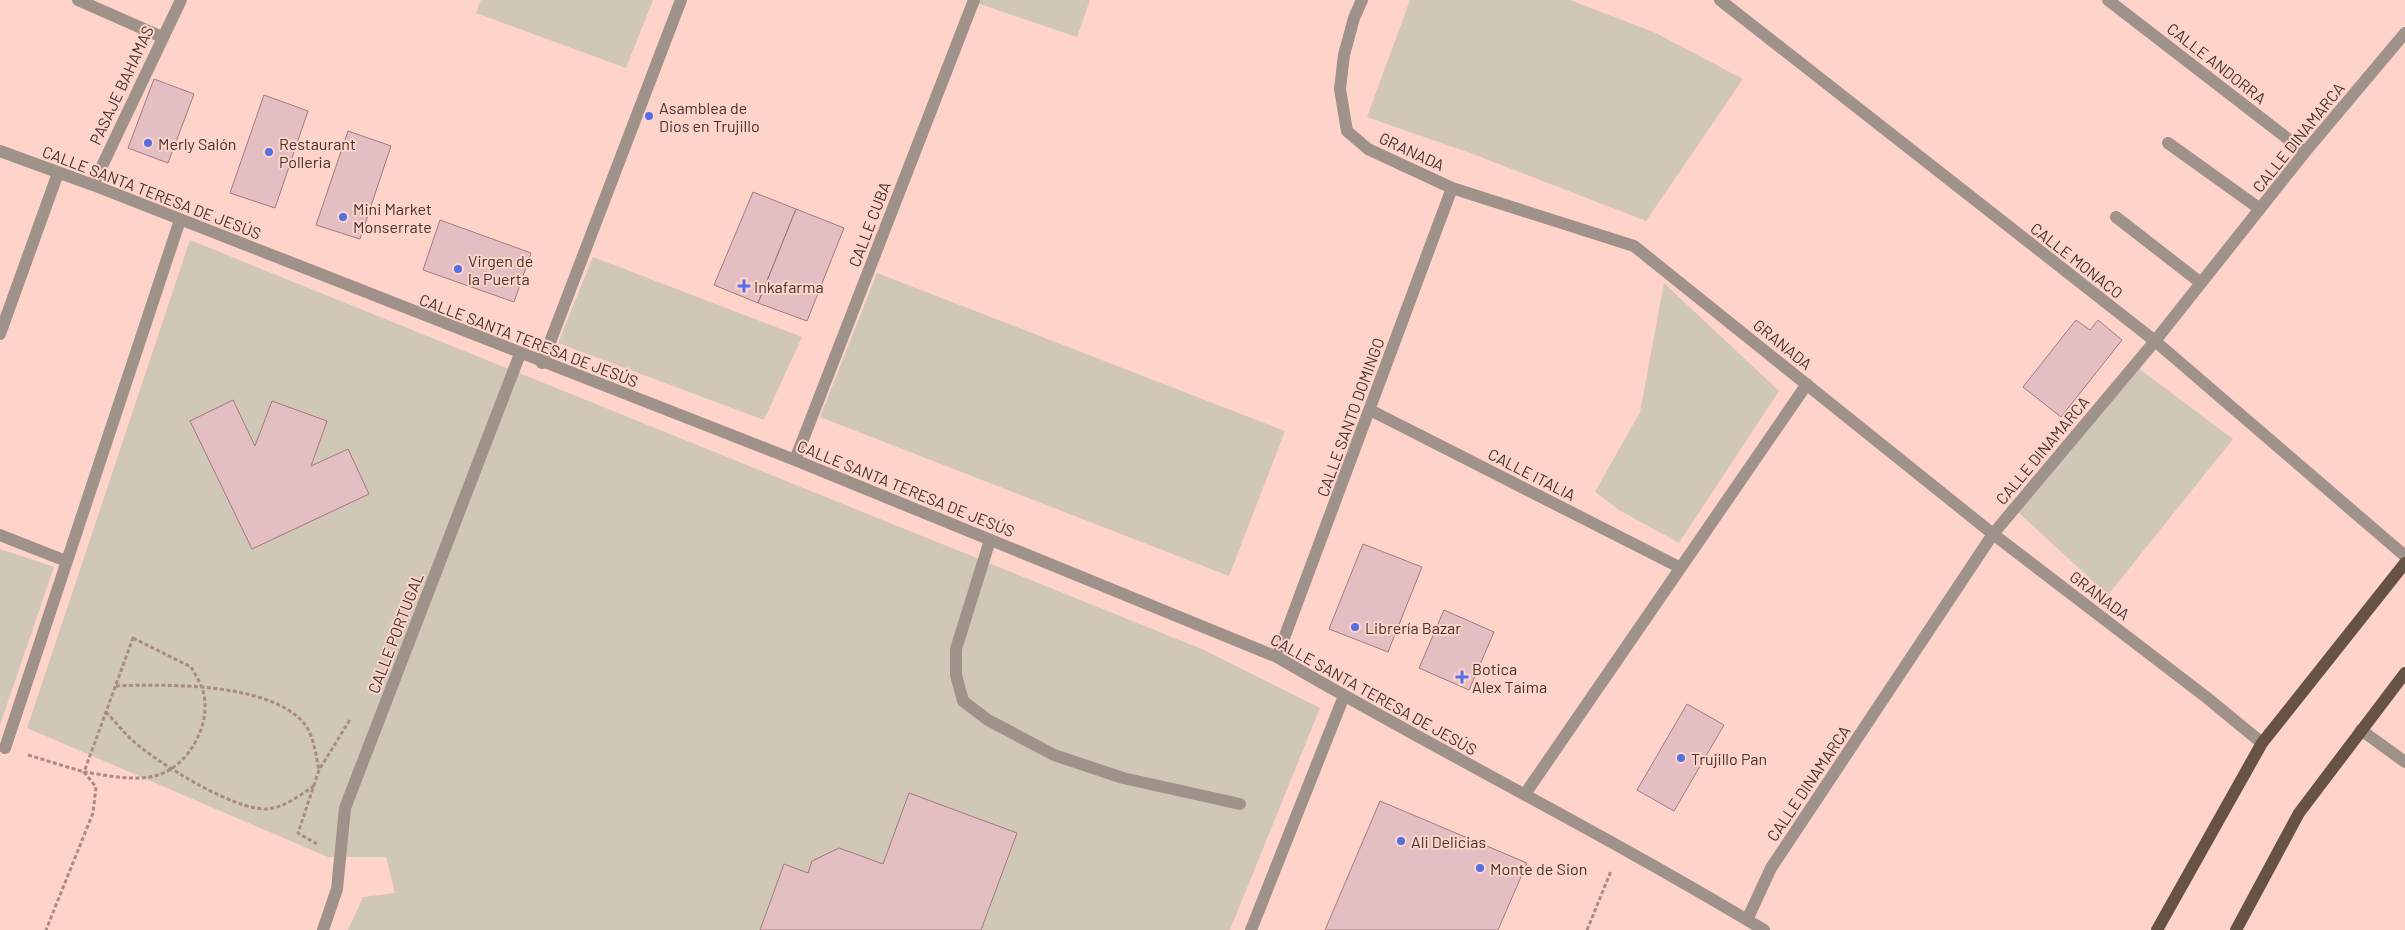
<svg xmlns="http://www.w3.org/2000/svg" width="2405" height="930" font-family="Barlow,sans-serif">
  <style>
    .green { fill: #d0c7b6 }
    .building { fill: #e3bfc4; stroke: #a27a80 }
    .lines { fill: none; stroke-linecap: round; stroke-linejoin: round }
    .path { stroke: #a98b84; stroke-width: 3; stroke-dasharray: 4 2.5; stroke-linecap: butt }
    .minor { stroke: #9e928a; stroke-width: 12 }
    .major { stroke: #675344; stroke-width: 12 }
    .poi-dot { fill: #566ee4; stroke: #fed4ca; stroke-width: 2 }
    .labels { text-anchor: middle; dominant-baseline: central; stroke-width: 4; stroke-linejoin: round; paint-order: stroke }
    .street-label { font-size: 16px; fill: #443430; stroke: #fed4ca }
    .poi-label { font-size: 16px; fill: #443430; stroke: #fed4ca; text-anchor: start }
  </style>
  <rect width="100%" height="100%" fill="#fed4ca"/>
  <path class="green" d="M481 0H653L626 68 476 13Z
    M978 0H1090L1077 37 977 3Z
    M1410 0H1570L1656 33 1743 79 1646 221 1473 154 1367 117Z
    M190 240 1204 650 1320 708 1230 930H348L363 897 395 893 386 857H328L27 728Z
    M593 257 802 337 764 420 558 343Z
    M877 273 1285 431 1229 576 820 417Z
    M1664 283 1779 391 1679 543 1619 510 1595 492 1640 412Z
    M2133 364 2233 439 2108 595 2019 513Z
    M0 549 54 567 0 725Z"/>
  <path class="building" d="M154 79 194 94 168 163 128 148Z
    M264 95 308 111 275 208 230 193Z
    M348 131 391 146 360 239 316 225Z
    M753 192 796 209 758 303 714 285Z
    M796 209 844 228 807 321 758 303Z
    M440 220 531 253 514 302 423 270Z
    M2076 320 2090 330 2098 320 2122 340 2061 417 2023 387Z
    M233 400 255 446 272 401 327 421 311 466 348 449 369 494 252 549 190 421Z
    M1363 544 1422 567 1388 652 1329 629Z
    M1444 610 1494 632 1469 690 1419 668Z
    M1687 704 1724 725 1674 811 1637 790Z
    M909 793 1017 833 981 930H760L784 864 808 873 812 861 839 848 883 864Z
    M1380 801 1527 863 1498 930H1325Z"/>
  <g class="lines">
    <path class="path" d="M133 638 191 667C196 676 202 685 204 695 210 725 190 763 161 774 138 783 107 775 84 772Z
      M116 686C165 684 274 682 306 726 314 737 316 757 319 770
      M106 712C115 721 123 732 132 740 156 762 233 810 266 809 284 808 300 795 314 786
      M28 755 84 772 96 787 93 813 46 930
      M317 844 298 833 319 770 351 718
      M1587 930 1611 871"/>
    <path class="minor" d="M78 0 162 37
      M1362 0 1354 18 1344 55 1340 89 1347 131 1368 149 1452 188 1634 246 1993 534 2206 697 2262 743
      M1720 0 2155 341 2405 556
      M2108 0 2305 152
      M2168 143 2260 209
      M0 151 93 185 795 460 1277 657C1438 751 1605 834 1764 930
      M93 185 181 0
      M2116 217 2201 283
      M0 334 58 173
      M542 363 681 0
      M1370 410 1679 567
      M795 460 974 0
      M0 535 66 561
      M990 540 956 649V675L963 701 988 720 1054 755 1123 778 1240 804
      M1277 657 1452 188
      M2361 730 2405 762
      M5 748 180 220
      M1525 794 1807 384
      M1747 920 1771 868 1993 534 2155 341 2305 152 2405 33
      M323 930 337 889 345 808 520 354
      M1251 930 1344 696"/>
    <path class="major" d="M2157 930 2262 743 2405 563
      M2236 930 2299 813 2405 673"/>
  </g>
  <g class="poi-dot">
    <circle cx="649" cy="116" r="5"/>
    <circle cx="148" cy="143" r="5"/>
    <circle cx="269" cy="152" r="5"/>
    <circle cx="343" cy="217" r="5"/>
    <circle cx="458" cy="269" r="5"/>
    <path d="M741.5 278.5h5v5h5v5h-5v5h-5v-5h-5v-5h5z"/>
    <circle cx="1355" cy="627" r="5"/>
    <path d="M1459.5 669.5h5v5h5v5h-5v5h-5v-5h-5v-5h5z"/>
    <circle cx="1681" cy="758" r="5"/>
    <circle cx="1401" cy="841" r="5"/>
    <circle cx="1480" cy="868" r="5"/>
  </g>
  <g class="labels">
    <g class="street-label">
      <text transform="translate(2217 63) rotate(38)">CALLE ANDORRA</text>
      <text transform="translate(121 85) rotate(-65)">PASAJE BAHAMAS</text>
      <text transform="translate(2298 137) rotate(-51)">CALLE DINAMARCA</text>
      <text transform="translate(1412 151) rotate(25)">GRANADA</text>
      <text transform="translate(152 192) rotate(21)">CALLE SANTA TERESA DE JESÚS</text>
      <text transform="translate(869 224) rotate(-69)">CALLE CUBA</text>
      <text transform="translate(2077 260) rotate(38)">CALLE MONACO</text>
      <text transform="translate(529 340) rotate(21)">CALLE SANTA TERESA DE JESÚS</text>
      <text transform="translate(1783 344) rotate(39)">GRANADA</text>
      <text transform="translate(1350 417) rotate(-70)">CALLE SANTO DOMINGO</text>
      <text transform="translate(2042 450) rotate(-50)">CALLE DINAMARCA</text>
      <text transform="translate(1532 474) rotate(27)">CALLE ITALIA</text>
      <text transform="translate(906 488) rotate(22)">CALLE SANTA TERESA DE JESÚS</text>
      <text transform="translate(2100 595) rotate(37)">GRANADA</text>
      <text transform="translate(395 633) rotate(-69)">CALLE PORTUGAL</text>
      <text transform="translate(1374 694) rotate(29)">CALLE SANTA TERESA DE JESÚS</text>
      <text transform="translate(1808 783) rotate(-56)">CALLE DINAMARCA</text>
    </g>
    <g class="poi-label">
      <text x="659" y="107">Asamblea de<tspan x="659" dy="18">Dios en Trujillo</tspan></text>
      <text x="158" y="143">Merly Salón</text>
      <text x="279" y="143">Restaurant<tspan x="279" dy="18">Polleria</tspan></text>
      <text x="353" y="208">Mini Market<tspan x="353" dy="18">Monserrate</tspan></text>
      <text x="468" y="260">Virgen de<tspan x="468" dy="18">la Puerta</tspan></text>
      <text x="754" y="286">Inkafarma</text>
      <text x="1365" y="627">Librería Bazar</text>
      <text x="1472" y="668">Botica<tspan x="1472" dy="18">Alex Taima</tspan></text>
      <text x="1691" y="758">Trujillo Pan</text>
      <text x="1411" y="841">Ali Delicias</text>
      <text x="1490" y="868">Monte de Sion</text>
    </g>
  </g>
</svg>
